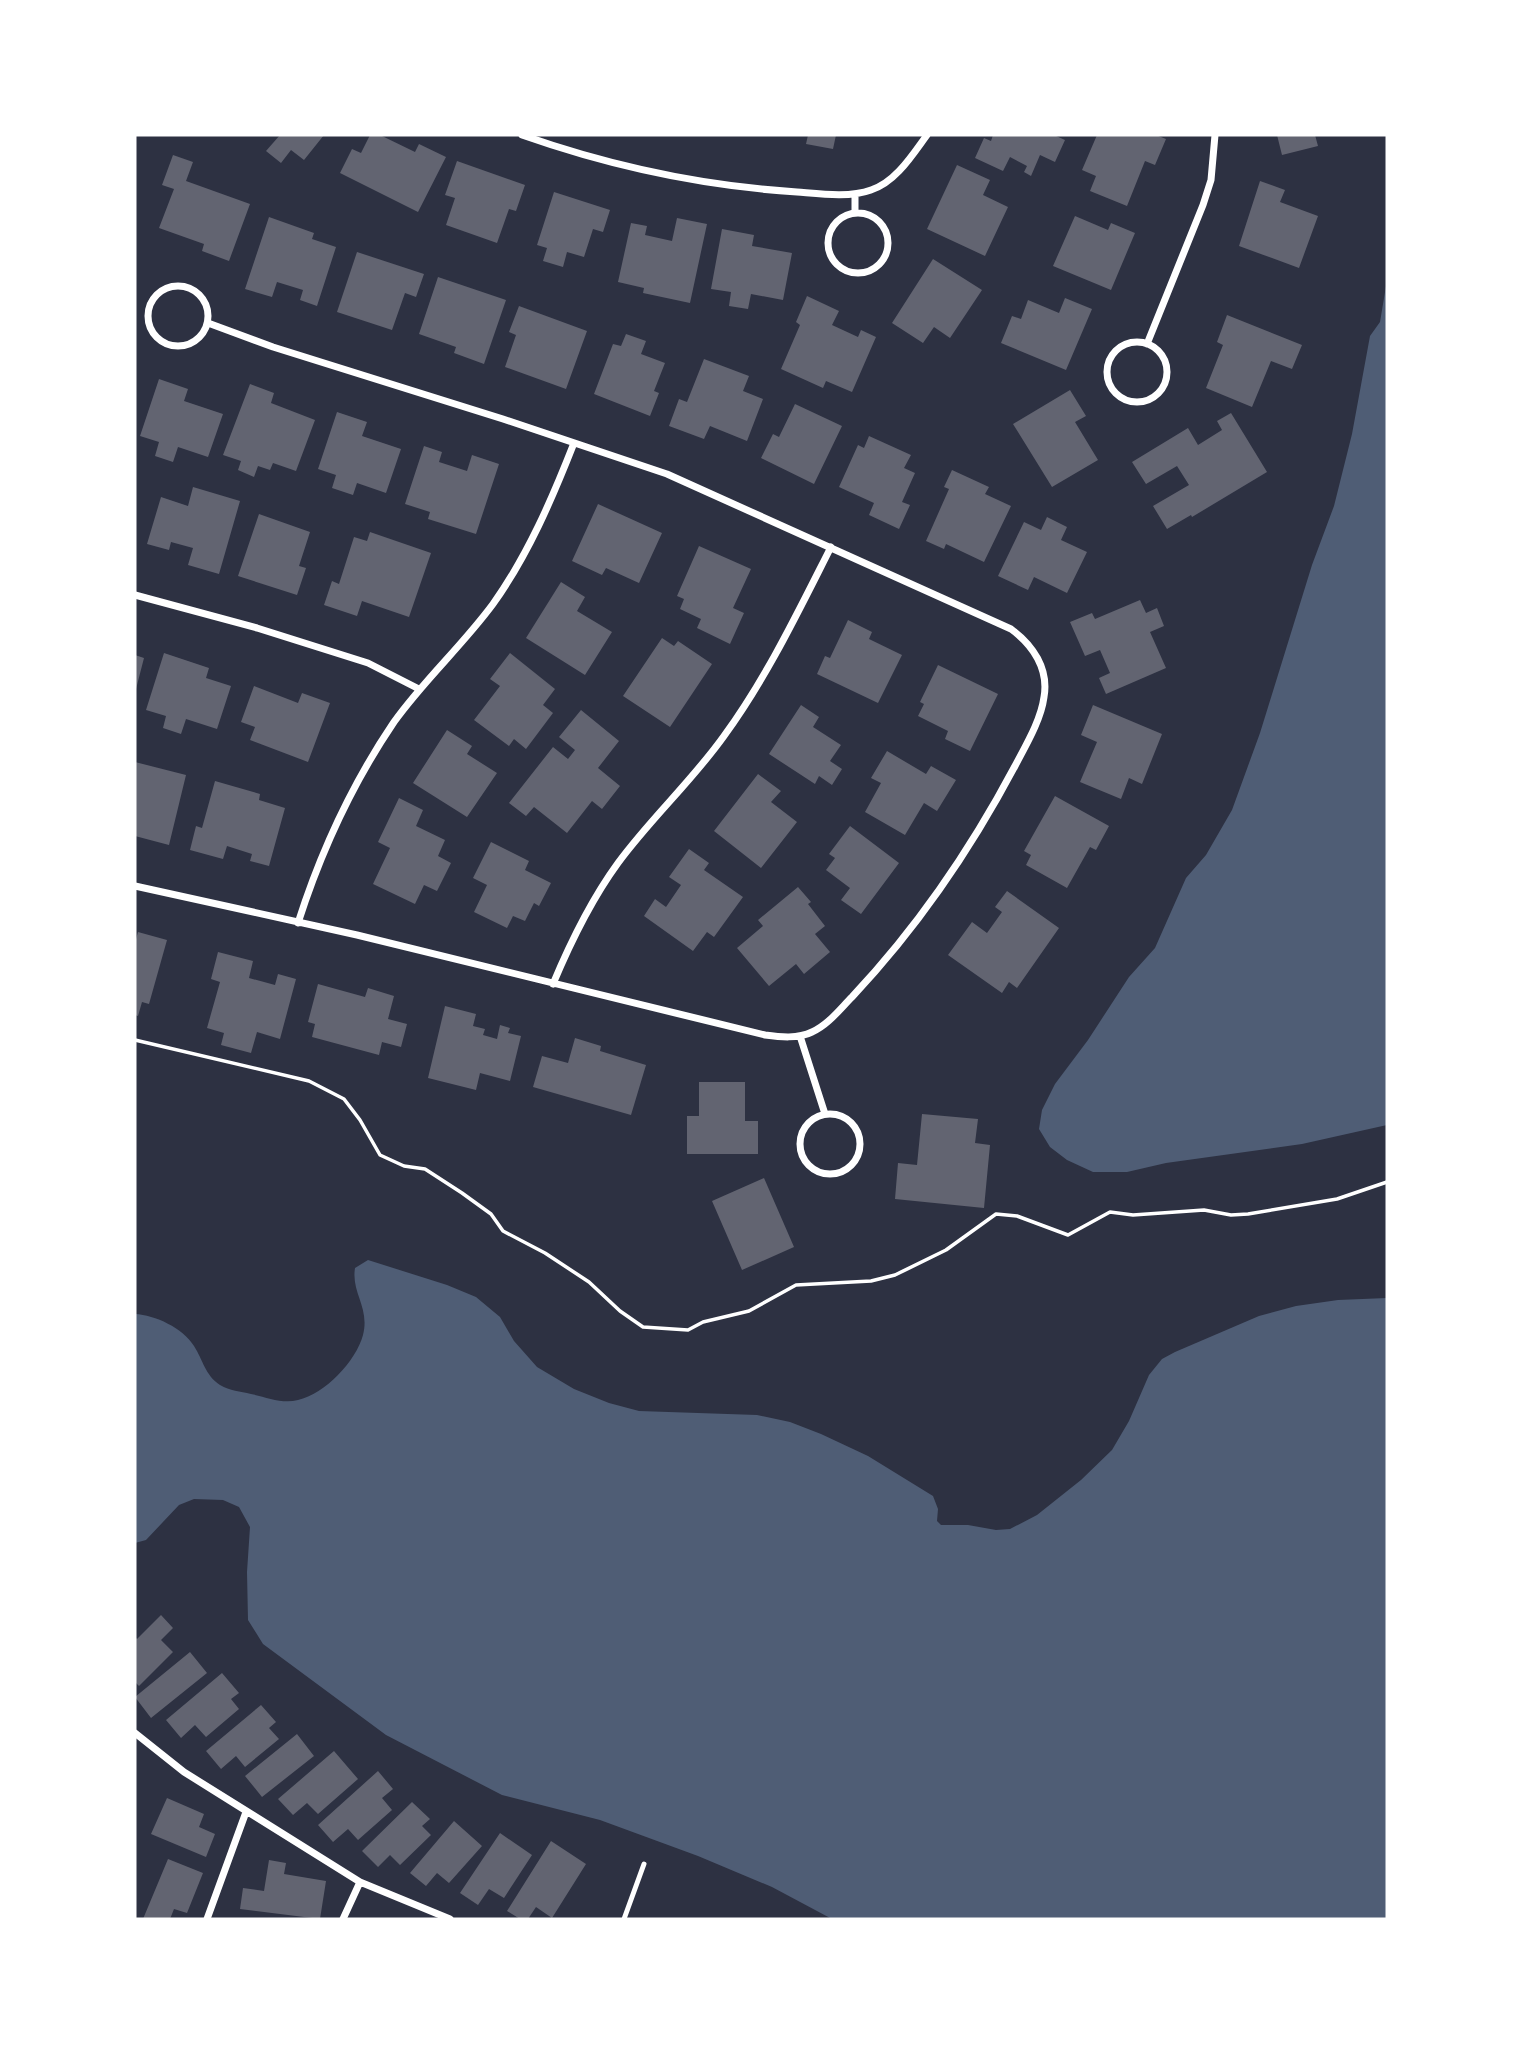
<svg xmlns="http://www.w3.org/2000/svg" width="1522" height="2054" font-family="Inter,sans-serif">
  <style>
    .water { fill: #4f5d75 }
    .building { fill: #626471 }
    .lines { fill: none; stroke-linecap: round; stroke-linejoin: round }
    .path { stroke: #fff; stroke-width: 3.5 }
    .service { stroke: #fff; stroke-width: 5 }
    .minor { stroke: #fff; stroke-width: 7 }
  </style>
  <rect width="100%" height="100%" fill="#2d3142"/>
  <path class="water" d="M1387 280V1125L1302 1144 1166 1163 1127 1172H1093L1067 1160 1050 1147 1039 1129 1042 1110 1055 1084 1088 1040 1129 977 1155 948 1186 878 1206 855 1232 810 1260 733 1312 565 1334 506 1352 434 1370 336 1380 322Z
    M368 1260 447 1285 476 1297 500 1317 514 1341 537 1367 574 1389 609 1403 639 1411 757 1415 790 1422 821 1434 868 1456 933 1496 938 1509 937 1521 941 1525H968L996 1530 1010 1529 1037 1515 1081 1480 1112 1450 1129 1421 1149 1375 1162 1359 1175 1352 1259 1316 1296 1306 1338 1300 1387 1298V1919H832L772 1887 698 1856 600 1820 502 1795 386 1735 263 1644 248 1620 247 1572 250 1527 239 1507 223 1500 194 1499 179 1505 146 1540 135 1543V1314C155 1315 183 1328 194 1346 203 1360 205 1375 220 1385 230 1391 240 1391 251 1394 266 1397 282 1404 298 1400 325 1394 356 1361 363 1335 370 1307 351 1293 355 1268Z"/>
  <path class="building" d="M280 135H324L304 160 291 150 281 163 266 151Z
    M370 135H380L415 152 419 144 446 157 418 212 340 173 352 149 361 153Z
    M808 135H836L833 149 806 144Z
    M993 135H1054L1065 140 1055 162 1040 155 1031 176 1024 172 1027 166 1010 157 1003 171 975 158 984 138 991 141Z
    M1097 135H1156L1166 139 1155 165 1145 161 1127 206 1090 191 1096 176 1082 170Z
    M1277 135H1315L1318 146 1282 155Z
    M173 155 193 162 186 181 250 204 229 261 202 251 204 244 159 228 174 189 162 185Z
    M457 161 525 185 516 211 509 209 497 243 446 225 455 198 445 195Z
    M957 165 990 180 983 195 1008 207 985 256 927 229Z
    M1260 181 1285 190 1280 202 1318 216 1299 268 1239 246Z
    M554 192 610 210 603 232 593 229 584 257 567 252 563 267 543 261 547 248 537 245Z
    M1075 216 1108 230 1111 223 1135 233 1111 290 1053 266Z
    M269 217 314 233 312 239 336 247 317 306 300 300 303 290 277 282 272 297 245 289Z
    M677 218 707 224 690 303 643 293 644 288 618 282 631 223 647 226 645 235 672 241Z
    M722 229 754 235 752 246 792 253 783 300 751 294 748 309 729 306 731 292 711 289Z
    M357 252 424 274 416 297 405 293 392 330 337 312Z
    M933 259 982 290 950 338 934 327 923 343 892 323Z
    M438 277 506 300 484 364 454 353 456 347 419 334Z
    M807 296 839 311 832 325 858 337 861 330 876 337 852 392 826 381 823 388 781 369 800 325 796 322Z
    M1065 298 1092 309 1066 370 1001 343 1012 316 1021 319 1028 300 1059 313Z
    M519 306 587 331 566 389 505 367 516 335 509 332Z
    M1227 315 1302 345 1292 369 1271 361 1252 407 1206 388 1223 345 1217 342Z
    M626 334 646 341 641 354 665 363 654 391 659 393 650 416 594 394 613 344 621 346Z
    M704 359 749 376 743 391 763 399 747 441 710 426 704 439 669 426 679 399 687 402Z
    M159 379 188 389 184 401 223 414 208 457 178 447 173 462 155 456 159 442 140 436Z
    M250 384 274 393 271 403 315 420 296 471 273 463 270 470 258 466 254 477 238 470 241 461 223 455Z
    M1070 390 1086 416 1075 422 1098 460 1052 487 1013 424Z
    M795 404 842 426 814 484 761 458 773 434 779 437Z
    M337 412 367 422 362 436 401 449 386 493 357 483 353 495 332 488 336 475 318 469Z
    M1231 413 1267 472 1192 517 1191 515 1167 529 1153 506 1189 485 1177 466 1146 484 1132 462 1188 428 1198 445 1222 430 1217 421Z
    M869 436 911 455 904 468 915 473 902 502 910 505 899 529 869 515 874 503 839 487 858 445 864 448Z
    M424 446 442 452 439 462 467 471 472 455 499 464 476 534 428 519 430 512 405 504Z
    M952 470 989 487 985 494 1011 506 984 562 946 544 944 549 926 541 949 489 944 487Z
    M193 487 240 501 219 574 188 565 193 548 171 542 169 550 147 544 161 497 188 506Z
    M598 504 662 533 639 583 606 568 602 575 572 561Z
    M259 514 310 532 299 566 306 568 297 595 238 576Z
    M1047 517 1067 527 1061 540 1087 552 1067 593 1034 577 1028 590 998 576 1024 522 1041 530Z
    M370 532 431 553 409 617 362 601 357 616 324 605 332 581 339 584 354 537 367 541Z
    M699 546 751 569 733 608 744 613 730 644 697 628 701 619 680 609 684 599 677 596Z
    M561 582 585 597 577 611 612 632 585 675 526 638Z
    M1140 600 1146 613 1157 608 1164 626 1150 632 1166 668 1106 694 1099 678 1110 673 1100 650 1085 656 1070 622 1092 613 1095 619Z
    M848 620 872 632 869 639 902 655 878 703 817 674 825 656 830 658Z
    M662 638 674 646 678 641 712 664 670 727 623 696Z
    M164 653 209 668 206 678 231 686 217 729 186 719 181 734 163 728 166 716 146 710Z
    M510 653 555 689 543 705 553 713 526 749 514 739 509 746 474 720 500 686 490 679Z
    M135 655 144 658 136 689H135Z
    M938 665 998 694 970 751 945 739 948 731 918 716 924 704 920 702Z
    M254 686 298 703 302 693 330 703 308 762 250 740 255 727 241 722Z
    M801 705 819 717 813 727 841 745 830 761 842 769 832 785 819 776 815 784 769 754Z
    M1093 705 1162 734 1142 784 1129 778 1121 799 1080 782 1097 742 1081 735Z
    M581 710 619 741 598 768 620 786 602 809 592 801 567 833 534 807 526 816 509 803 553 747 568 759 575 750 559 737Z
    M447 730 472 746 467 754 497 773 467 817 413 783Z
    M887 751 926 774 931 766 956 780 937 811 924 803 905 835 865 812 881 783 871 778Z
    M135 762 186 775 169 845 135 836Z
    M758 774 781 791 771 802 797 822 761 868 714 831Z
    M215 781 260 794 259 800 285 808 269 866 250 861 252 854 227 846 223 859 190 850 196 826 202 828Z
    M1055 796 1109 826 1096 850 1090 847 1067 888 1026 865 1031 855 1024 851Z
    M399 798 423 810 416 826 445 840 438 856 451 863 437 891 424 885 415 904 373 884 390 848 378 842Z
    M850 826 899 863 861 914 841 900 850 888 826 870 835 858 829 854Z
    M491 842 529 861 525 870 551 883 539 906 534 903 525 921 513 916 507 928 474 912 487 885 473 878Z
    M689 849 709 863 704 870 743 897 714 937 707 932 693 951 644 916 655 899 666 907 681 885 669 877Z
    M798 887 811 902 808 904 825 926 815 934 830 952 804 974 796 964 769 986 737 948 763 926 758 920Z
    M1007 891 1059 928 1017 988 1009 982 1002 993 948 955 972 922 987 933 1002 912 995 907Z
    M138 932 167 940 149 1004 142 1002 138 1016 135 1015V943Z
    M218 952 253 961 249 978 275 985 278 974 296 979 280 1039 257 1032 251 1053 221 1045 224 1033 207 1028 220 982 211 979Z
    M318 984 365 997 368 988 394 996 388 1019 407 1024 401 1047 382 1042 379 1055 312 1037 315 1024 308 1022Z
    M445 1006 476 1014 473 1026 485 1029 483 1035 497 1039 500 1025 510 1028 508 1033 521 1036 510 1081 480 1073 476 1090 428 1078Z
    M575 1038 601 1046 600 1051 646 1065 631 1115 533 1087 542 1056 568 1063Z
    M699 1082H745V1121H758V1154H687V1116H699Z
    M922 1114 978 1119 975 1143 990 1145 984 1208 895 1199 898 1163 917 1165Z
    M764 1178 794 1247 742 1270 712 1201Z
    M161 1615 173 1628 161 1640 173 1652 139 1686 135 1682V1637L137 1639Z
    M190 1652 207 1673 151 1718 135 1697Z
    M222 1673 239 1693 231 1699 239 1709 206 1737 195 1725 181 1738 166 1720Z
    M261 1705 276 1722 269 1728 279 1739 245 1767 236 1756 221 1769 206 1751Z
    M297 1734 314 1756 262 1797 245 1776Z
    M334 1751 358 1779 318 1814 307 1803 293 1815 278 1799Z
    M378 1771 393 1789 382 1798 392 1810 358 1840 348 1829 333 1842 318 1825Z
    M167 1798 204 1814 199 1827 215 1834 206 1857 151 1834Z
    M412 1802 430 1819 422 1826 431 1835 400 1865 390 1855 378 1867 362 1851Z
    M454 1821 482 1846 449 1883 437 1873 426 1886 410 1873Z
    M500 1833 532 1855 504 1898 489 1889 478 1905 460 1893Z
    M551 1841 586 1864 552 1918 536 1907 528 1919H520L507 1911Z
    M168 1859 203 1873 187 1913 174 1909 170 1919H143Z
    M269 1860 286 1863 284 1874 326 1881 320 1919 240 1909 243 1888 264 1891Z"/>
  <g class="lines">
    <path class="path" d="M135 1040 309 1081 344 1099 360 1120 380 1155 404 1166 425 1169 462 1193 491 1214 503 1231 545 1253 589 1282 620 1311 643 1327 688 1330 703 1322 749 1311 796 1285 871 1281 895 1275 946 1250 996 1214 1017 1216 1068 1235 1110 1212 1133 1215 1204 1210 1231 1215 1248 1214 1337 1199 1387 1182"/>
    <path class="service" d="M624 1919 644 1864"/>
    <path class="minor" d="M522 135C610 166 704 186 797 192 821 194 849 198 871 190 896 182 913 154 927 135
      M855 194V213
      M828 243a30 30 0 1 1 60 0a30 30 0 1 1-60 0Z
      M148 316a30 30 0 1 1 60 0a30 30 0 1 1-60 0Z
      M1107 372a30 30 0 1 1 60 0a30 30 0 1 1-60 0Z
      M1147 344 1203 205 1211 180 1215 135
      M135 595 257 628 368 663 419 689
      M135 886 357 935 765 1035C780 1037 798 1039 812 1032 828 1025 840 1009 852 997 917 928 971 849 1015 766 1026 745 1041 720 1044 697 1049 669 1033 645 1011 629L667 474 503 419 273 347 208 323
      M298 923C321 851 352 784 394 722 424 680 462 646 493 604 528 555 552 499 574 443
      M553 984C571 941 591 900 618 863 651 818 692 781 724 736 767 677 798 612 831 547
      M800 1036 825 1114
      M800 1144a30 30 0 1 1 60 0a30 30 0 1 1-60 0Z
      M135 1733 184 1772 360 1882 450 1919
      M207 1919 246 1812
      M343 1919 360 1882"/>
  </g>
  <rect width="1522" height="2054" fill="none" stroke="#ffffff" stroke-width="273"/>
</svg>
